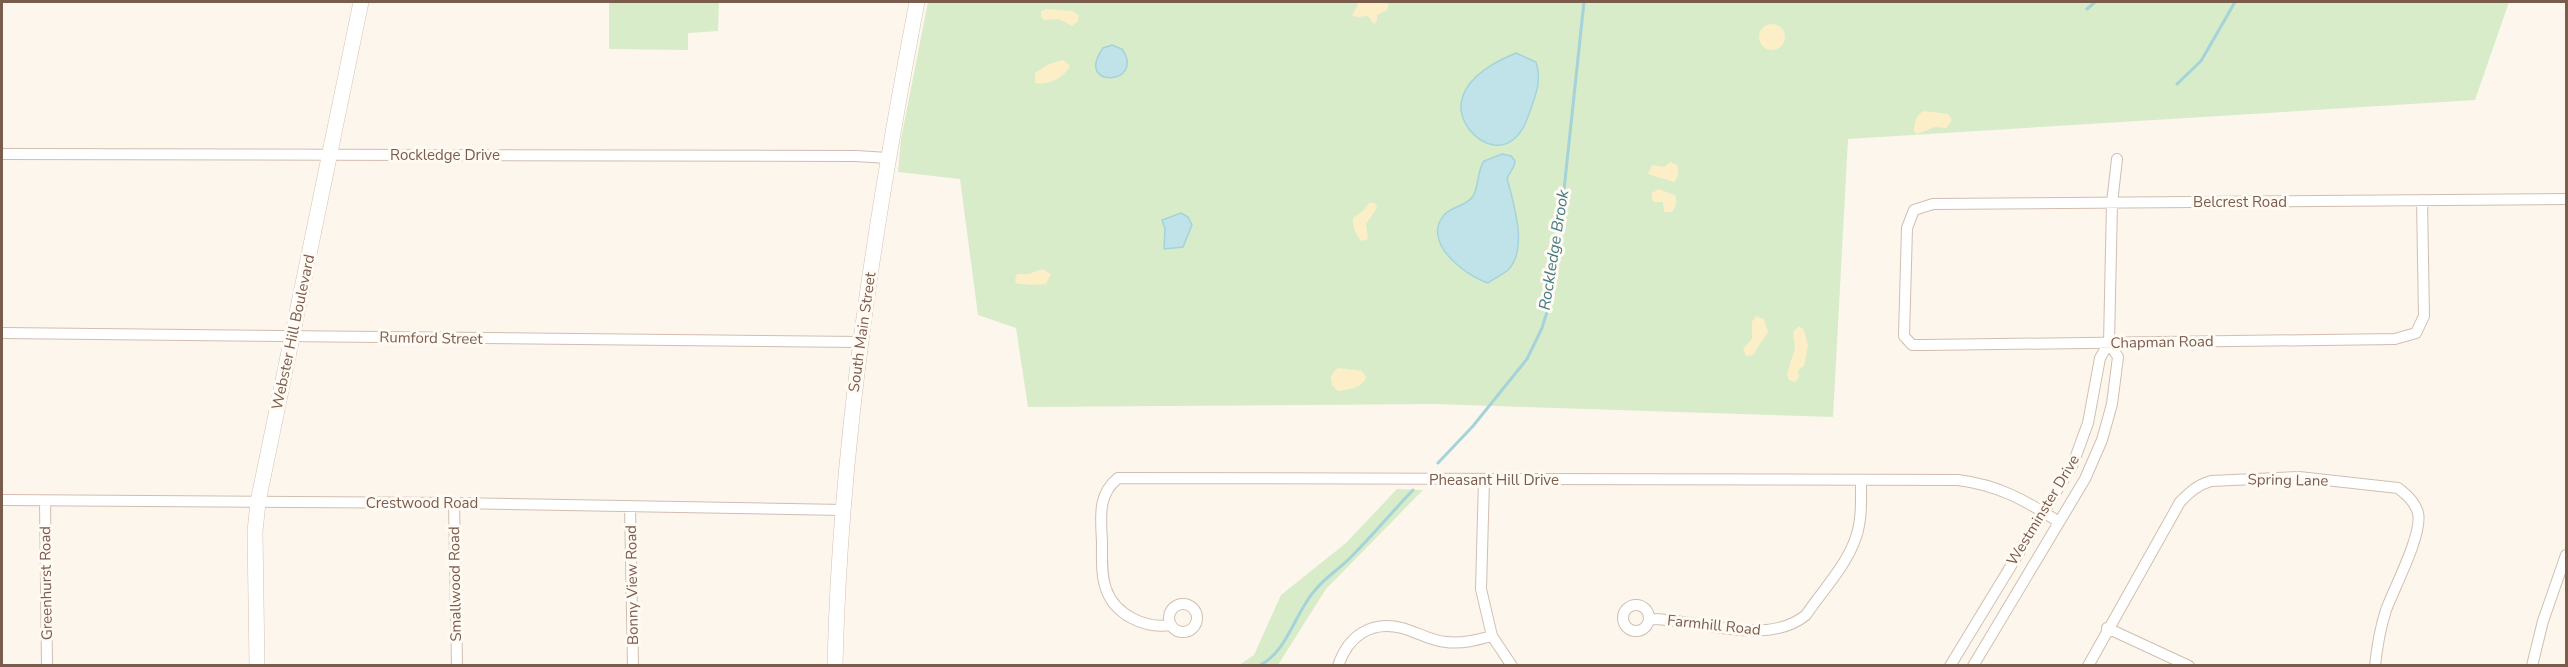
<svg xmlns="http://www.w3.org/2000/svg" width="2568" height="667" font-family="'Nunito Sans',sans-serif">
  <style>
    .green { fill: #d8ecc9 }
    .sand { fill: #fcefc7 }
    .water { fill: #bfe3e8; stroke: #a5d3da; stroke-width: 1.5 }
    .lines { fill: none; stroke-linecap: round; stroke-linejoin: round }
    .stream { stroke: #a5d3da; stroke-width: 3 }
    .street-casing { stroke: #d1beb0; stroke-width: 12 }
    .secondary-casing { stroke: #d6c0b0; stroke-width: 16 }
    .street { stroke: #fff; stroke-width: 10 }
    .secondary { stroke: #fff; stroke-width: 15 }
    .labels { text-anchor: middle; dominant-baseline: central; stroke-width: 6; stroke-linejoin: round; paint-order: stroke }
    .street-label { font-size: 15px; fill: #7a5c4d; stroke: #fffaf3 }
    .water-label { font-size: 16px; font-style: italic; fill: #437c86; stroke: #fffaf3 }
  </style>
  <rect width="100%" height="100%" fill="#fdf6ec"/>
  <path class="green" d="M609 2H719L718 31 688 33V50L609 49Z
    M928 2H2509L2475 100 1848 139 1833 417 1433 404 1028 407 1016 328 978 315 960 179 898 172 901 139Z
    M1397 489 1423 490 1326 589 1278 665H1239L1254 655 1281 595 1346 543Z"/>
  <path class="sand" d="M1357 2H1385L1389 5 1387 10 1377 15V21L1374 24 1368 16 1356 17 1352 15 1358 5Z
    M1047 9 1073 11 1079 16 1078 21 1072 26 1059 19 1044 20 1041 17V11Z
    M1759 37a13 13 0 1 1 26 0a13 13 0 1 1-26 0Z
    M1063 60 1070 65C1066 77 1047 86 1035 83V73L1049 64Z
    M1924 111 1948 114 1952 120 1946 128 1935 127 1917 134 1914 131C1915 122 1915 115 1924 111Z
    M1670 162 1677 165C1679 172 1679 177 1674 182L1648 174 1652 165 1664 167Z
    M1659 189 1676 196V205L1672 212H1664L1663 202H1655L1652 200V193Z
    M1370 202 1376 204 1377 208 1366 224 1368 239 1362 241C1357 238 1352 225 1353 218L1363 211Z
    M1042 269 1051 274 1046 284C1039 285 1023 285 1016 283L1015 280 1017 274H1029Z
    M1756 316 1764 319 1768 332 1753 355 1746 356 1743 349 1752 339V322Z
    M1799 326 1804 330 1808 346 1804 366 1798 370 1799 378 1795 382 1789 380 1787 374 1795 348 1793 332Z
    M1340 368 1362 371 1366 377C1363 388 1348 390 1338 391L1332 385 1331 376 1336 369Z"/>
  <path class="water" d="M1112 45 1122 49C1147 85 1073 90 1103 48Z
    M1516 53 1536 62C1542 79 1536 95 1530 111 1526 122 1523 132 1514 139 1492 158 1459 130 1461 104 1464 78 1494 62 1516 53Z
    M1502 154 1511 156 1515 161 1514 166 1507 178C1513 202 1529 249 1508 270 1502 275 1494 279 1488 283 1464 275 1420 241 1445 214 1453 206 1467 206 1473 196 1479 186 1477 171 1484 161Z
    M1181 213 1188 217 1192 225 1183 247 1164 249 1165 229 1162 220Z"/>
  <g class="lines">
    <path class="stream" d="M2087 9 2095 2
      M2177 84 2201 61 2235 2
      M1438 463 1473 426 1527 359 1542 328 1550 302 1558 246 1584 2
      M1259 666C1289 650 1294 613 1316 589 1326 577 1339 569 1350 558 1372 536 1392 512 1413 490"/>
    <g class="street-casing">
      <path id="street" d="M2 154 856 156 888 158
        M2422 200 2424 316 2416 333 2395 339 1925 345H1912L1904 336 1907 228 1914 210 1933 204C2144 203 2355 201 2566 199
        M2 333 860 342
        M1484 480 1481 589 1492 636 1512 666
        M2 500 454 503 843 510
        M45 501 47 666
        M454 503 457 666
        M630 506 633 666
        M1169 618a14 14 0 1 1 28 0a14 14 0 1 1-28 0Z
        M1623 618a13 13 0 1 1 26 0a13 13 0 1 1-26 0Z
        M1649 619C1696 618 1766 648 1806 615 1822 591 1847 565 1856 537 1862 520 1861 500 1861 482
        M1171 625C1145 629 1115 615 1106 589 1101 575 1102 558 1102 542 1101 518 1097 495 1118 478L1958 480C1998 485 2025 500 2059 522
        M2107 628 2189 666
        M1338 666C1348 636 1371 620 1402 628 1417 632 1431 641 1446 642 1462 644 1477 640 1492 636
        M1950 666 2073 464 2088 423 2100 358 2109 343 2112 203 2117 159
        M1973 666 2085 479 2102 440 2112 404 2118 357 2109 343
        M2088 666 2180 502C2190 492 2197 485 2211 481L2299 477 2398 488C2407 495 2415 502 2418 513 2423 534 2394 588 2386 610 2380 629 2377 646 2375 666
        M2532 666 2543 621 2566 555"/>
    </g>
    <g class="secondary-casing">
      <path id="secondary" d="M257 666 255 532 258 502 361 2
        M835 666C840 442 875 221 917 2"/>
    </g>
    <use href="#street" class="street"/>
    <use href="#secondary" class="secondary"/>
  </g>
  <g class="labels">
    <g class="street-label">
      <text x="445" y="155">Rockledge Drive</text>
      <text x="2240" y="202">Belcrest Road</text>
      <text transform="translate(293 332) rotate(-78)">Webster Hill Boulevard</text>
      <text transform="translate(862 332) rotate(-82)">South Main Street</text>
      <text transform="translate(431 338) rotate(1)">Rumford Street</text>
      <text transform="translate(2162 342) rotate(-1)">Chapman Road</text>
      <text x="1494" y="480">Pheasant Hill Drive</text>
      <text transform="translate(2288 480) rotate(1)">Spring Lane</text>
      <text x="422" y="503">Crestwood Road</text>
      <text transform="translate(2043 510) rotate(-59)">Westminster Drive</text>
      <text transform="translate(46 583) rotate(-91)">Greenhurst Road</text>
      <text transform="translate(455 584) rotate(-91)">Smallwood Road</text>
      <text transform="translate(632 585) rotate(-91)">Bonny View Road</text>
      <text transform="translate(1714 625) rotate(6)">Farmhill Road</text>
    </g>
    <g class="water-label">
      <text transform="translate(1554 250) rotate(-81)">Rockledge Brook</text>
    </g>
  </g>
  <rect width="2568" height="667" fill="none" stroke="#7a5c4d" stroke-width="6"/>
</svg>
